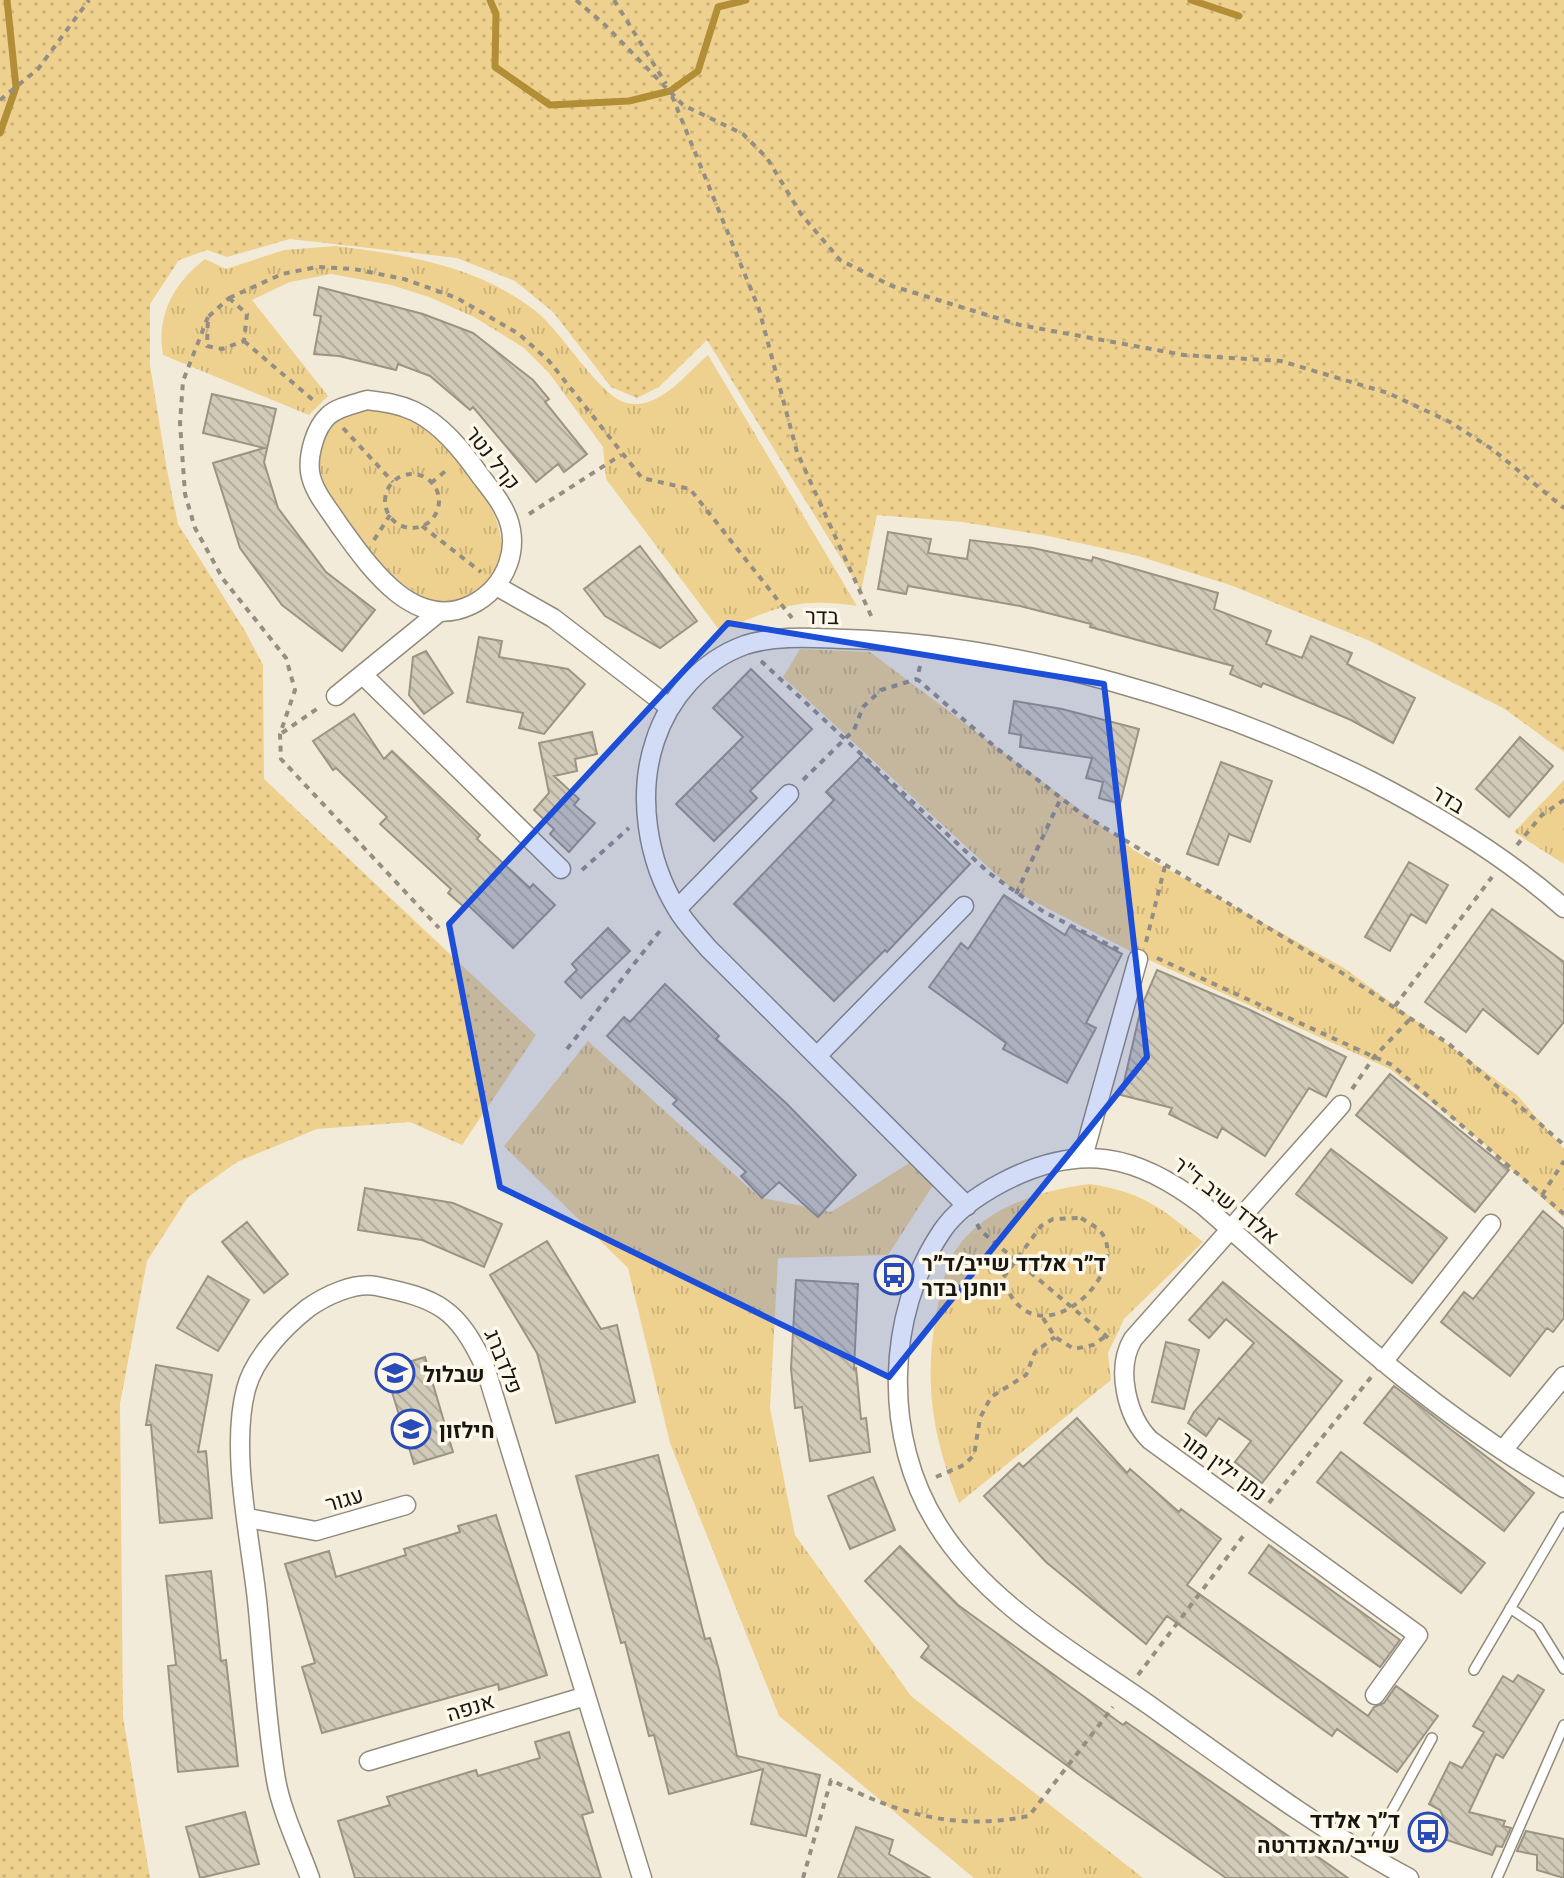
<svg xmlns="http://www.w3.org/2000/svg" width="1564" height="1878" font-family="'Noto Sans',Heebo,sans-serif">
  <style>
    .grass { fill: url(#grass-dots) }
    .park { fill: url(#park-tufts) }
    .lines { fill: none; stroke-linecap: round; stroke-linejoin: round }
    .stream { stroke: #b28e36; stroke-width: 7 }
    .building { fill: url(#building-back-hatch); stroke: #9b9484; stroke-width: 2 }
    .service-casing { stroke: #928b7b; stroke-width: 12 }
    .minor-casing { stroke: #928b7b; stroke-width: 21 }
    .path { stroke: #948f82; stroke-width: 4; stroke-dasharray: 6 6; stroke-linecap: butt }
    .service { stroke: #fff; stroke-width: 9 }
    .minor { stroke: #fff; stroke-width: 18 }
    .marked { fill: #1d4ed8; fill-opacity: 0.2; stroke: #1d4ed8; stroke-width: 6; stroke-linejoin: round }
    .labels { text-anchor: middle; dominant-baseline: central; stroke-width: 7; stroke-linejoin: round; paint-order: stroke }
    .street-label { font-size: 22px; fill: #191711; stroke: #fef8ea }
    .poi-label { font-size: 22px; font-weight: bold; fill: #191711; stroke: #fef8ea; text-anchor: start }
  </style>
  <defs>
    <pattern id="grass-dots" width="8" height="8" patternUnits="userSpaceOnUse" patternTransform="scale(2)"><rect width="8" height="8" fill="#eed18f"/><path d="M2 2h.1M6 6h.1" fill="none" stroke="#ccb37a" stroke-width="1.8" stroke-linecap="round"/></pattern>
    <pattern id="park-tufts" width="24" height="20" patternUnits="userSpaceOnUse" patternTransform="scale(2)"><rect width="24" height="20" fill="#eed18f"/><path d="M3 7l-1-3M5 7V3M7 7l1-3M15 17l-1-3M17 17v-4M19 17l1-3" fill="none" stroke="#ccb37a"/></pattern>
    <pattern id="building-back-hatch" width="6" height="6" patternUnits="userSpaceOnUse" patternTransform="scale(2)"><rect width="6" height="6" fill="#d1cab9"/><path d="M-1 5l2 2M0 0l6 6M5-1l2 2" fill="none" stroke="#b3ad9e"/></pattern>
  </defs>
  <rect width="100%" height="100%" fill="#f3ebd9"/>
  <path class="grass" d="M0 0H1564V752L1503 708 1370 641 1230 585 1138 556 1048 536 962 522 877 515 861 591 707 340 659 387 637 398 611 387 553 312 515 281 457 258 290 239 227 257 207 250 179 260 150 304V365L167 470 178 524 245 631 263 665 264 779 536 1035 462 1145 410 1122 317 1129 237 1162 188 1197 147 1261 120 1404 123 1717 150 1878H0Z"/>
  <path class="park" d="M336 246C406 255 475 265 533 309 562 330 599 397 627 403 658 411 687 373 708 355L857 606C796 597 776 608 720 631L606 479 603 447 549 373 524 348 474 317 429 297 391 285 331 274 290 282 252 300 328 396 309 415 163 355C156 315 174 283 205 259L226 269 284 250Z
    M368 410C384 411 401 414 415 423 459 451 542 545 478 590 467 597 452 604 438 602 399 596 332 512 321 475 317 460 323 434 335 424 343 416 358 413 368 410Z
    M800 649 870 652 1135 851 1344 968 1517 1095 1564 1149V1218L1482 1142 1390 1069 1134 953 1014 891 783 677Z
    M1564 780V864L1514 832Z
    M588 1041 759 1197 831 1212 916 1159 939 1176 888 1255 778 1258 770 1408 795 1535 911 1696 1143 1878H974L779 1716 670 1443 628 1268 504 1146Z
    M1090 1184C1145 1193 1161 1208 1203 1242L1124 1319 1108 1353 1111 1380 959 1503C930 1431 923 1376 939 1300 944 1280 946 1261 960 1244 991 1205 1043 1190 1090 1184Z"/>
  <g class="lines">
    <path class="stream" d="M490 0 496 14 495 67 550 105 629 101 670 91 698 71 718 7 746 0
      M1191 0 1239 16
      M0 133 16 87 7 0"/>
  </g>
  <path class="building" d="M319 287 423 314 473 333 533 380 549 399 545 402 587 454 564 472 558 464 536 482 473 407 470 410 430 376 398 364 396 370 339 356 314 354 321 316 314 315Z
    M212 394 276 409 264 462 278 508 326 572 375 610 342 651 282 605 240 548 213 463 264 448 203 433Z
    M888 532 931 539 928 553 967 559 970 540 1033 548 1092 561 1093 557 1218 593 1214 609 1271 631 1266 644 1302 658 1311 636 1352 653 1347 664 1415 698 1393 743 1351 720 1263 683 1261 687 1230 674 1233 666 1090 627 1091 624 1020 606 908 586 906 594 878 589Z
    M640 546 697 621 660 648 605 616 584 589Z
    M479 637 502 641 499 657 568 669 585 684 544 734 519 728 523 713 467 702Z
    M426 651 453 693 424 714 409 695 413 657Z
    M751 669 812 729 750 791 757 798 714 841 676 804 743 737 713 708Z
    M1014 701 1062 709 1139 729 1120 804 1099 798 1103 782 1086 778 1092 758 1020 747 1021 735 1009 733Z
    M354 714 384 759 392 751 480 835 477 839 530 888 533 884 555 905 513 948 467 904 464 907 448 893 451 889 380 824 387 817 336 768 333 770 313 741Z
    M592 732 597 754 575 759 577 771 554 776 579 799 574 805 595 823 569 852 550 834 554 829 534 810 549 793 539 743Z
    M1520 737 1553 766 1509 817 1476 789Z
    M862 756 970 864 887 952 885 950 834 1001 734 904 834 800 826 792Z
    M1221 762 1272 781 1250 842 1229 834 1218 865 1187 854Z
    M1409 862 1448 885 1426 923 1411 914 1390 951 1365 937Z
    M1004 895 1065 935 1070 926 1122 954 1086 1023 1096 1028 1067 1083 1003 1049 1006 1043 929 987 961 943 968 949Z
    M1492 909 1564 962V1022L1538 1054 1483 1009 1466 1032 1425 1002Z
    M608 928 630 951 581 998 565 982 577 970 572 964Z
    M1157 970 1248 1009 1346 1057 1326 1097 1309 1088 1265 1156 1222 1128 1217 1138 1169 1114 1172 1108 1121 1095 1141 1008Z
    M665 984 719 1036 716 1039 787 1104 856 1175 818 1217 779 1182 762 1198 741 1176 746 1172 673 1104 677 1100 607 1036 624 1017 630 1022Z
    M1390 1074 1509 1170 1475 1212 1356 1115Z
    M1331 1149 1447 1238 1412 1283 1296 1194Z
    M365 1188 453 1203 502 1224 484 1267 422 1240 358 1230Z
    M1543 1211 1564 1229V1318L1553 1332 1547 1328 1510 1376 1441 1322 1464 1292 1473 1299Z
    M247 1222 288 1274 264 1293 222 1242Z
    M547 1241 601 1329 617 1325 635 1402 556 1423 537 1353 490 1275Z
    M208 1276 249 1300 218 1351 177 1328Z
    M796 1280 858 1284 854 1369 856 1368 861 1419 866 1418 870 1452 810 1461 802 1407 795 1408 791 1368Z
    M1223 1282 1342 1381 1262 1483 1235 1462 1251 1441 1219 1418 1206 1436 1188 1423 1194 1412 1254 1343 1226 1319 1209 1338 1189 1320Z
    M1166 1342 1199 1350 1184 1409 1152 1402Z
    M425 1357 453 1452 414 1464 385 1369Z
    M156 1365 212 1375 198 1452 206 1451 212 1518 160 1523 151 1425H146Z
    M1394 1386 1534 1493 1504 1531 1364 1423Z
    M1077 1418 1127 1473 1130 1469 1179 1512 1181 1509 1221 1539 1187 1585 1368 1716 1374 1707 1384 1703 1396 1686 1438 1716 1397 1772 1337 1729 1332 1736 1167 1616 1146 1644 1046 1562 984 1496 1019 1463 1023 1467Z
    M1341 1452 1485 1563 1461 1593 1317 1482Z
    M658 1455 705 1639 710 1638 719 1670 737 1756 820 1775 806 1836 751 1824 763 1769 669 1794 654 1735 649 1736 625 1642 621 1643 576 1476Z
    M873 1477 895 1530 850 1549 828 1496Z
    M496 1515 547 1675 499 1690 498 1684 322 1733 302 1667 315 1663 285 1564 329 1551 336 1577 406 1555 404 1549 460 1532 458 1526Z
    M1269 1545 1400 1640 1380 1667 1249 1573Z
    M900 1546 958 1605 1123 1725 1126 1722 1348 1878H1226L1085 1779 921 1657 929 1646 865 1581Z
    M211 1571 221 1661 226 1660 238 1766 178 1772 168 1666 176 1665 166 1576Z
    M1518 1675 1544 1690 1503 1758 1496 1754 1469 1812 1505 1821 1503 1826 1511 1828 1502 1847 1496 1846 1492 1855 1444 1839 1445 1821 1440 1810 1429 1804 1450 1762 1462 1768 1484 1732 1473 1726 1503 1676 1513 1682Z
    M569 1732 593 1812 582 1815 601 1878H355L338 1821 390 1805 387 1797 476 1770 478 1776 540 1758 535 1742Z
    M245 1812 259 1864 200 1878 186 1827Z
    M856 1827 893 1840 889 1854 930 1878H838Z
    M1526 1831 1564 1839V1878L1537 1870V1855L1517 1851Z"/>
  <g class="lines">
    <g class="service-casing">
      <path id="service" d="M1510 1608 1538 1627 1564 1669
        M1474 1670 1564 1517
        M1367 1856 1432 1738
        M1497 1878 1564 1725"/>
    </g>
    <g class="minor-casing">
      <path id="minor" d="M367 400C384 402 399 404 414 411 441 424 462 450 479 474 487 485 497 496 503 508 524 545 506 588 471 605 413 633 368 565 339 525 329 509 313 492 310 472 308 455 315 428 328 416 337 407 355 404 367 400Z
        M498 587 553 618 669 707
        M363 675 561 869
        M336 696 438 613
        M677 909 789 794
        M817 1056 964 906
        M1341 1105 1133 1339C1115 1369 1127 1417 1150 1440L1418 1635 1375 1695
        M1083 1157 1138 959
        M967 1206 708 948C698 936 685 923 677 909 647 860 637 795 655 741 669 698 701 661 745 645 776 635 813 638 845 639 1019 644 1216 703 1371 781 1439 816 1507 858 1564 908
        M1383 1362 1491 1224
        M1503 1450 1564 1376
        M248 1518 316 1531 406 1505
        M369 1761 586 1696
        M310 1878C299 1847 282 1813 276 1780 266 1721 263 1659 257 1600 250 1536 230 1450 246 1389 254 1358 284 1327 308 1308 325 1296 354 1282 376 1286 439 1299 457 1308 485 1367L642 1878
        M1409 1878C1318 1829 1236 1767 1152 1707 1077 1654 986 1604 937 1524 883 1438 885 1315 942 1231 956 1210 982 1193 1003 1182 1080 1142 1137 1154 1204 1206 1319 1306 1430 1413 1564 1488"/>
    </g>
    <path class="path" d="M576 0 604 24 683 105 743 134 767 158 801 214 840 260 892 286 1020 325 1184 355 1281 361 1388 393 1450 422 1492 449 1564 508
      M614 0 666 84
      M672 96 759 309 797 452 873 620
      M0 100 38 69 89 0
      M229 298 282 274 317 267 354 269 404 279 457 298 519 334 549 361 642 478 690 489 792 618
      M229 298 247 314 244 341 222 349 207 346 208 317Z
      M208 317 183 381 180 423 185 494 195 528 223 579 286 658 295 690 280 734 281 759 439 928
      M244 341 313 400
      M343 428 393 482
      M385 501a27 27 0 1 1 54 0a27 27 0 1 1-54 0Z
      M431 483 448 469
      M529 514 621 455
      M422 526 481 572
      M374 540 390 515
      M761 661 989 873 1044 912 1119 950
      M920 666 917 679 994 746 1079 812 1339 971 1449 1044 1564 1145
      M282 733 321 706
      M803 780 854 730 863 707 881 690 917 679
      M1517 845 1542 815 1564 800
      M582 870 629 828
      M1016 894 1061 798
      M1146 942 1165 866
      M1157 958 1392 1065 1564 1214
      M1395 1006 1492 877
      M567 1049 663 927
      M1352 1089 1374 1057 1412 1017
      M1542 1195 1564 1161
      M1081 1218C1087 1222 1097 1227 1101 1232 1134 1274 1032 1368 1003 1278L1041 1226 1053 1219Z
      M977 1224 981 1231 1112 1341
      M1043 1318 1055 1337 1074 1349 1093 1345 1106 1336
      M936 1477 964 1465 974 1455 980 1418 991 1397 1026 1375 1035 1352 1055 1337
      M1269 1503 1372 1376
      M1138 1675 1244 1535
      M803 1878 831 1780C899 1814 954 1831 1029 1816L1113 1707"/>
    <use href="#service" class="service"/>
    <use href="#minor" class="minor"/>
  </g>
  <path class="marked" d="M728 623 1104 684 1147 1057 889 1377 500 1187 449 924Z"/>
  <defs>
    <g id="bus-ring" transform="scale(2)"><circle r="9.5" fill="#fef8ea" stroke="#294ab9" stroke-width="1.5"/><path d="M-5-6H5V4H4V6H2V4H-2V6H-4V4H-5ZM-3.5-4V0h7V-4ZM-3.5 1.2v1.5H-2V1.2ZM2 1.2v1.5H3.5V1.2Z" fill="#294ab9"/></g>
    <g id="school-ring" transform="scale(2)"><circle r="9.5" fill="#fef8ea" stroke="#294ab9" stroke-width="1.5"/><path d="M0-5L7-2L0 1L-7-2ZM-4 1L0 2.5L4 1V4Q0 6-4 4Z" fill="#294ab9"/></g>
  </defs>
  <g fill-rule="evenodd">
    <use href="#bus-ring" x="894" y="1275"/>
    <use href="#school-ring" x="395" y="1373"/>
    <use href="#school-ring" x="411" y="1429"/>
    <use href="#bus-ring" x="1428" y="1832"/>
  </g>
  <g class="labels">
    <g class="street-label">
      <text transform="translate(494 457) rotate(52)">קרל נטר</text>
      <text transform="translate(822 615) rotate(1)">בדר</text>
      <text transform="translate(1449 798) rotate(31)">בדר</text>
      <text transform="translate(1227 1199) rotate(38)">אלדד שיב ד"ר</text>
      <text transform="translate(505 1361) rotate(68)">פלדברג</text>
      <text transform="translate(1224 1465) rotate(36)">נתן ילין מור</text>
      <text transform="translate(344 1498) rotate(-16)">עגור</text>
      <text transform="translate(470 1706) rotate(-17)">אנפה</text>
    </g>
    <g class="poi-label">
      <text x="922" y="1262">ד״ר אלדד שייב/ד״ר<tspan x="922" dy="25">יוחנן בדר</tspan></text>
      <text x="423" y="1373">שבלול</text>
      <text x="439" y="1429">חילזון</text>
      <text x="1400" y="1819" text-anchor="end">ד״ר אלדד<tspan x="1400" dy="25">שייב/האנדרטה</tspan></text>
    </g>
  </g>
</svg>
